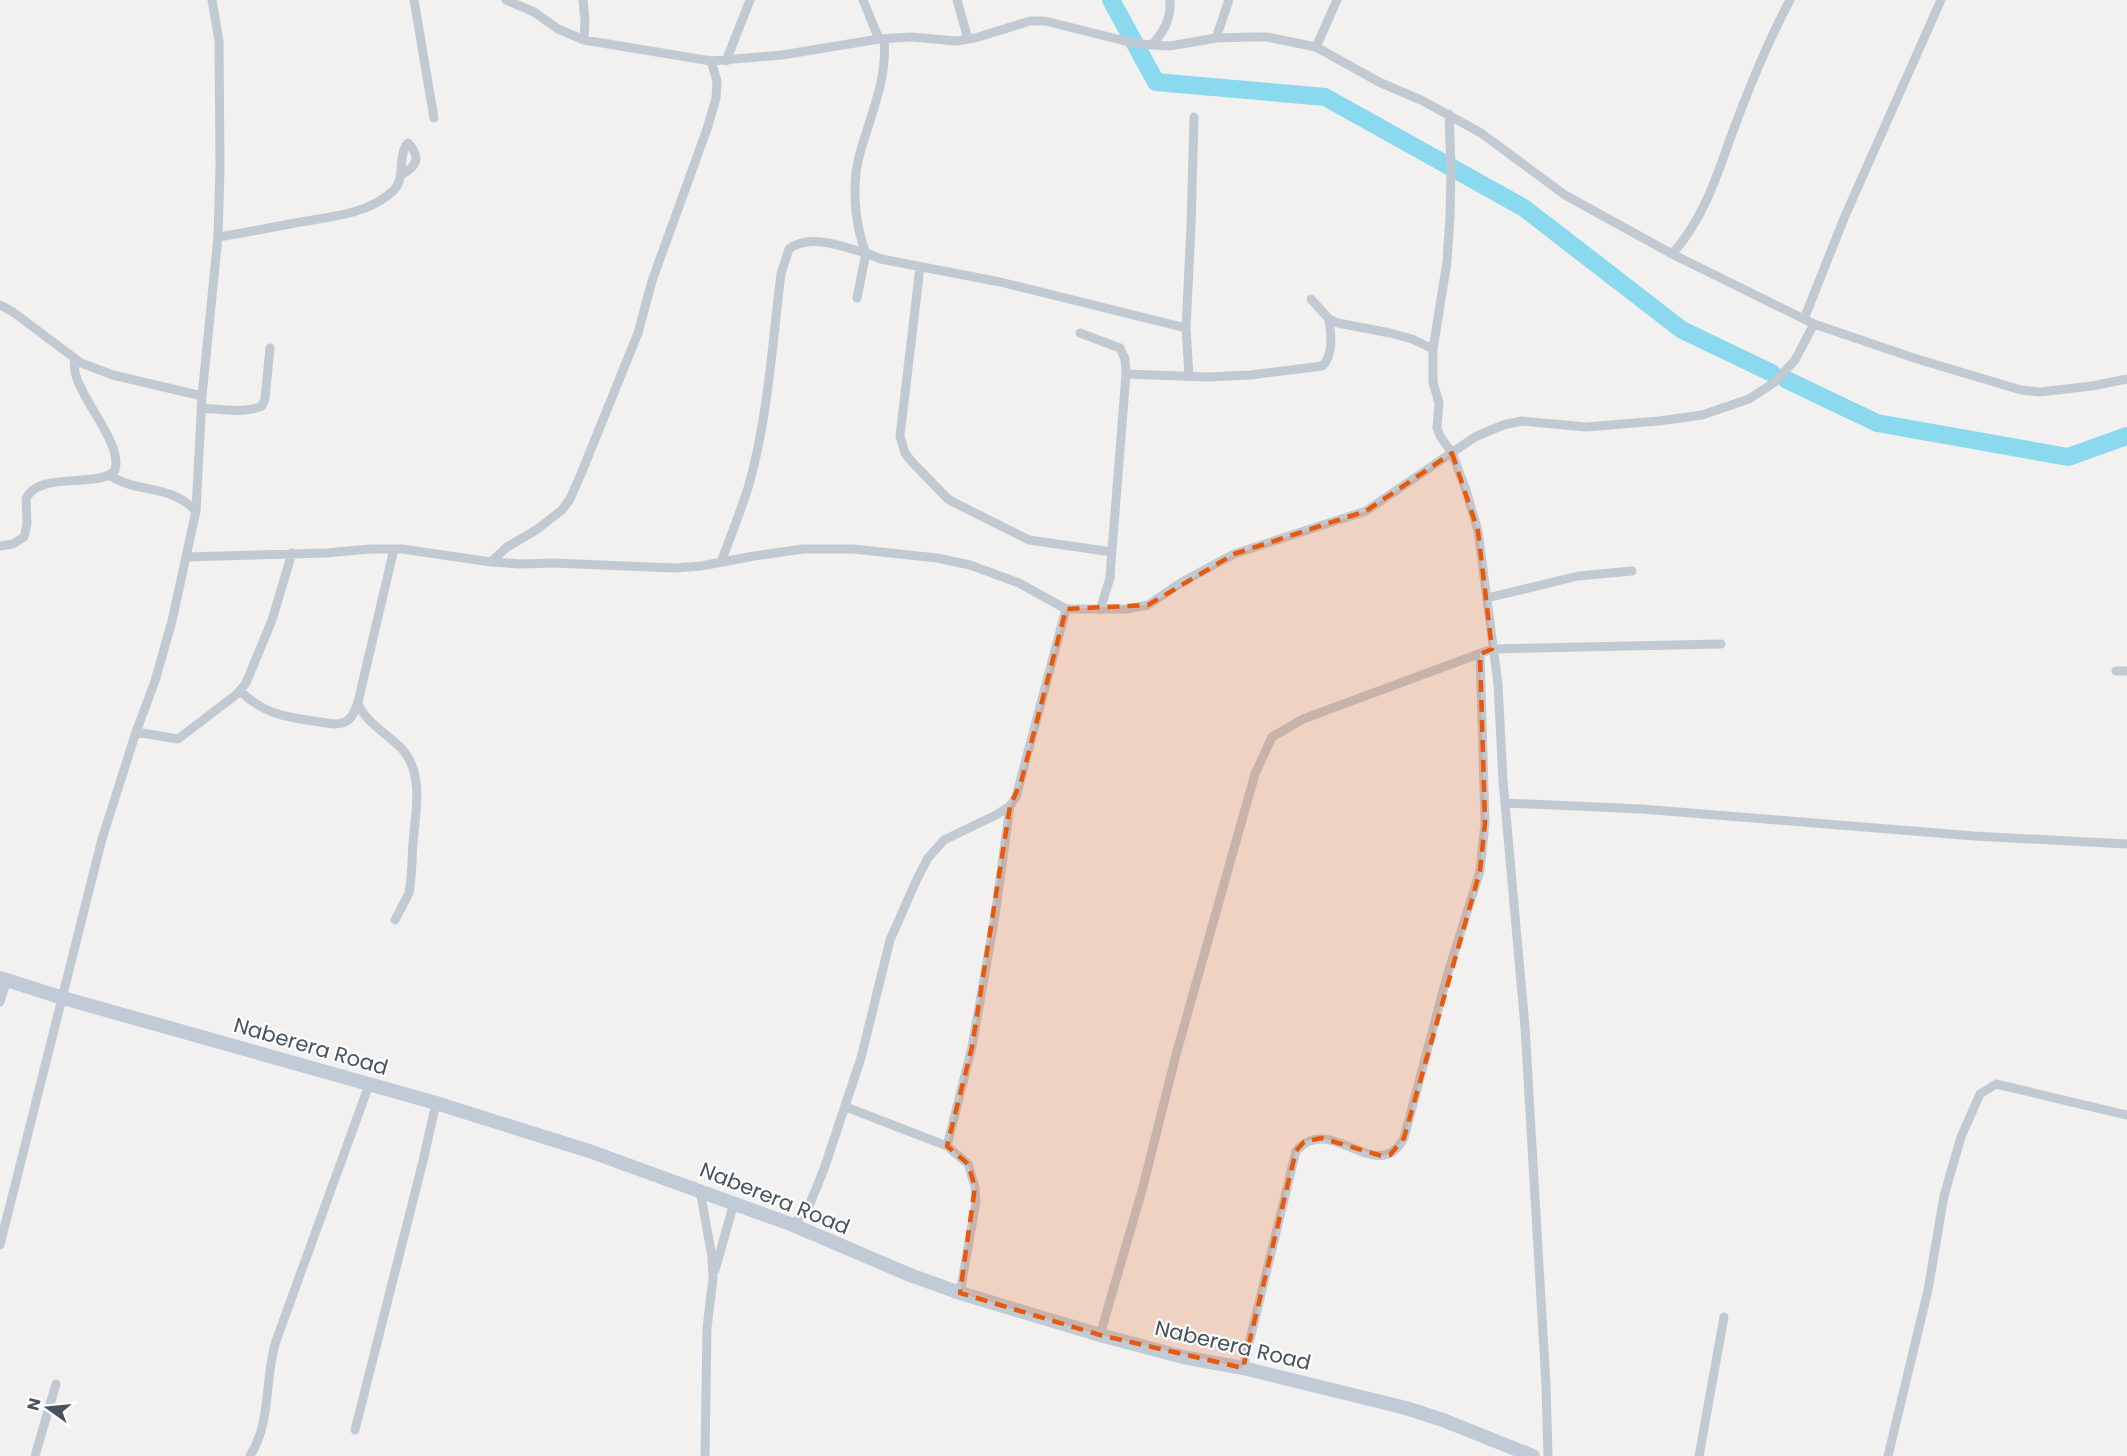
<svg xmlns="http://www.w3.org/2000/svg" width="2127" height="1456" font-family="Poppins,sans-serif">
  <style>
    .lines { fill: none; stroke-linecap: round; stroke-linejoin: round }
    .river { stroke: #8ad9ef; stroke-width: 18 }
    .street { stroke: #c1cad2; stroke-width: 9 }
    .secondary { stroke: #c1cbd7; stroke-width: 14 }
    .marked { fill: #e8590c; fill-opacity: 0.2; stroke: #e8590c; stroke-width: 4.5; stroke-dasharray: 12 8; stroke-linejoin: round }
    .labels { text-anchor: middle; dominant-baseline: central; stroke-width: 4.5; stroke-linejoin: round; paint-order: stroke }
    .street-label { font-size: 21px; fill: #47535e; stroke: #fff }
  </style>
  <rect width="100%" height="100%" fill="#f3f0f0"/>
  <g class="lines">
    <path class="river" d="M1111 0 1156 82 1325 97 1524 208 1682 330 1772 373
      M1787 380 1877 423 2068 457 2127 436"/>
    <path class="street" d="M414 0 434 118
      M506 0 534 12 558 29 584 40 711 61 782 55 879 39 911 37 956 41 975 38 1030 21H1045L1133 43 1152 45 1170 46 1216 38 1250 37H1267L1316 47 1379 82 1423 101 1481 133 1565 195 1672 254 1814 324 1917 359 2021 390 2040 392 2092 386 2127 379
      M583 0 585 20 584 40
      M863 0 879 39
      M957 0 968 39
      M1216 38 1229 0
      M884 39C888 82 868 120 858 161 852 189 855 226 866 253L881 259 1000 282 1186 328
      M1152 45C1164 31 1171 20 1170 0
      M1316 47 1337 0
      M726 61 750 0
      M1449 114 1451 168 1450 216 1447 262 1433 349V382L1439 403 1437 428 1440 436 1452 453 1466 490 1478 531 1498 684 1503 781 1525 1027 1546 1385 1548 1456
      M218 237C243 233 269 228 295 223 327 217 369 215 394 190 406 178 397 155 408 143 422 158 416 167 401 175
      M1672 254C1704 219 1717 175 1733 131 1749 88 1768 41 1790 0
      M920 267 900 436 905 453 912 462 948 499 955 503 1029 540 1112 552
      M1311 299 1329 319 1338 323 1390 333 1412 339 1433 349
      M0 305 13 312 81 363 113 375 202 396
      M1804 319 1845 216 1941 0
      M1080 333 1120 348 1125 359 1126 374 1111 563 1110 578 1100 610
      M1126 374 1207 377 1250 375 1322 366C1334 356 1331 333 1329 319
      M1189 376 1186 328 1191 227 1194 117
      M201 408C220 409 244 414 262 406L265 399 270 348
      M109 475C137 494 169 483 196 511
      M0 546 13 544 24 537 27 524 26 499C38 470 101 489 115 470 124 439 67 388 75 359
      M394 549 358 702C361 719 390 736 402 749 425 775 415 813 413 844 412 858 412 872 410 886L409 893 395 920
      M186 557 326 553 370 549H402L491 562 521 564 554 563 675 568 701 566 754 556 803 549H853L937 558 970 565 1019 583 1066 609H1127L1148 605 1182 582 1234 554 1366 511 1475 437 1503 425 1522 421 1586 427 1659 421 1702 415 1749 399 1775 382 1795 360 1814 324
      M491 562 507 547 536 530 562 510 570 499 581 474 638 333 652 281 707 129 716 98 717 81 711 61
      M721 562C730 538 740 513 748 488 768 419 772 345 781 274L789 249C811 233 842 247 866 253L857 298
      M1487 598 1578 576 1632 571
      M2116 671H2127
      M240 691C269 719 296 718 334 724 350 724 353 716 358 703
      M136 732 178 739 237 694 246 683 272 620 292 553
      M1505 803 1642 809 1974 836 2127 844
      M0 1002 7 980
      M846 1107 947 1146 968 1164 975 1187 976 1202 960 1293
      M947 1146 972 1047 995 916 1010 806
      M700 1190 712 1257 713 1278 707 1328 705 1456
      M793 1225 809 1206 824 1169 861 1058 890 940 917 879 928 858 944 840 996 815 1010 806 1016 797 1066 609
      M0 1245 102 839 136 732 155 681 172 621 196 511 202 396 218 237 220 168 219 41 212 0
      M715 1270 734 1203
      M1100 1335 1143 1187 1177 1051 1255 774 1272 737 1303 719 1492 649 1721 644
      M1243 1368 1296 1151C1331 1111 1377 1188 1404 1138L1447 976 1480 871 1485 823 1480 654
      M355 1430 423 1161 436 1103
      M35 1456 56 1384
      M250 1456C272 1421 264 1379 276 1341L369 1085
      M1699 1456 1724 1317
      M1888 1456 1928 1290 1944 1196 1961 1137 1980 1094 1996 1084 2127 1115"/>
    <path class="secondary" d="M0 978 63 998 436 1103 589 1151 793 1225 910 1275 960 1293 1100 1335 1183 1357 1243 1368 1406 1408 1443 1420 1533 1456"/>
  </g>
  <path class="marked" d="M1452 453 1478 531 1492 649 1480 654 1485 823 1480 871 1404 1138 1390 1155 1382 1156 1321 1138 1304 1142 1296 1151 1243 1368 1100 1335 960 1293 975 1187 968 1164 947 1146 972 1047 1010 806 1021 782 1066 609 1148 605 1234 554 1366 511Z"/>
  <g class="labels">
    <g class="street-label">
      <text transform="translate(311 1046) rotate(16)">Naberera Road</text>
      <text transform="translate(775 1198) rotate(22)">Naberera Road</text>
      <text transform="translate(1233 1345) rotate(13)">Naberera Road</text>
    </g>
  </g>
  <g transform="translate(48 1408) rotate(285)" stroke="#ffffff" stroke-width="4.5" paint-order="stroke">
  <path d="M0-4.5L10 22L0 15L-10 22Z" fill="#47535e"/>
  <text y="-9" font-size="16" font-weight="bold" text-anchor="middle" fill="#47535e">N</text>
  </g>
</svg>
